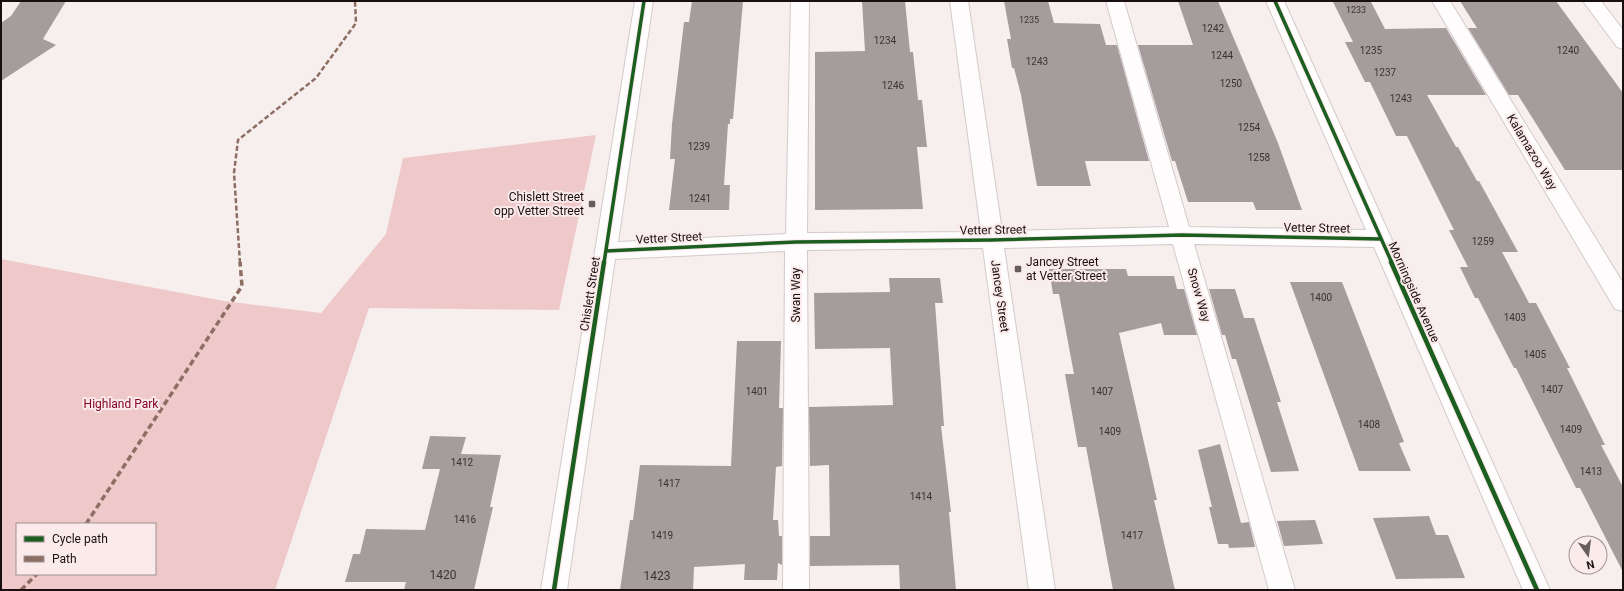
<svg xmlns="http://www.w3.org/2000/svg" width="1624" height="591" font-family="Roboto,sans-serif">
  <style>
    .green { fill: #efc8c9; fill-rule: evenodd }
    .building { fill: #a59c9d }
    .lines { fill: none; stroke-linecap: round; stroke-linejoin: round }
    .minor-casing { stroke: #d3caca; stroke-width: 2 }
    .minor { fill: #fefcfc; fill-rule: evenodd }
    .quiet-far1 { stroke: #8d6e63; stroke-width: 2.5; stroke-dasharray: 5 2.5; stroke-linecap: butt }
    .quiet { stroke: #8d6e63; stroke-width: 3.5; stroke-dasharray: 6 3.5; stroke-linecap: butt }
    .cycleway-far1-casing { stroke: #fbeaea; stroke-width: 5.5 }
    .cycleway-casing { stroke: #fbeaea; stroke-width: 7 }
    .cycleway-far1 { stroke: #1b5e20; stroke-width: 3.5 }
    .cycleway { stroke: #1b5e20; stroke-width: 4.5 }
    .poi-dot { fill: #675d5e; stroke: #fbeaea; stroke-width: 1.5 }
    .labels { text-anchor: middle; dominant-baseline: central; stroke-width: 4; stroke-linejoin: round; paint-order: stroke }
    .far-number-label { font-size: 9px; fill: #3c3233 }
    .number-label { font-size: 10px; fill: #3c3233 }
    .street-label { font-size: 12px; fill: #190f10; stroke: #fbeaea }
    .poi-label { font-size: 12px; fill: #190f10; stroke: #fbeaea; text-anchor: end }
    .park-label { font-size: 12px; fill: #850725; stroke: #fbeaea }
    .near-number-label { font-size: 12px; fill: #3c3233 }
  </style>
  <rect width="100%" height="100%" fill="#f7eeee"/>
  <path class="green" d="M596 135 559 310 369 308 275 590H1V259L224 301 321 313 386 234 403 158ZM17 524H155V574H17Z"/>
  <path class="building" d="M21 1H66L43 39 56 45 1 81V23L11 16Z
    M692 1H743L733 119H730V124H728L724 185H730L729 210H669L675 159H670L672 124 684 22H689Z
    M862 1H905L910 52H913L918 100H922L927 147H917L923 209 815 210V52L865 51Z
    M1004 1H1048L1054 23 1100 24 1106 45H1117L1149 161H1085L1091 186H1037L1021 95 1014 68H1012L1007 39H1011Z
    M1178 1H1218L1278 143 1302 210H1256L1253 202H1188L1175 161H1172L1138 45H1193Z
    M1460 1H1556L1623 93V170H1565L1518 95H1509L1468 28H1477Z
    M1333 2H1371L1385 29 1446 28 1486 95H1427L1456 147H1458L1477 181H1479L1518 252H1502L1529 303H1536L1570 368H1567L1605 445H1601L1623 487V572L1580 488H1576L1516 368H1514L1478 298H1475L1460 267H1468L1449 230H1454L1407 136H1396L1370 82H1365L1345 42H1353Z
    M1049 269H1126L1128 276H1174L1177 289H1184L1197 335H1164L1161 323 1119 333 1157 500H1154L1175 590H1113L1086 447H1078L1065 374H1074L1059 294H1053Z
    M889 278H940L943 303H935L944 426H941L951 512H949L956 590H900L899 565 810 566V536H830L829 465 810 466 809 407 893 405 890 348 815 349 814 293 890 292Z
    M1290 282H1342L1404 442 1399 443 1411 471H1359Z
    M1209 289H1235L1244 318H1254L1281 402H1277L1299 471 1271 472 1236 359H1232L1225 335H1222Z
    M737 341H781L779 408H783L782 466 776 467 773 520H778L779 536H782V565L778 563 777 580H744L745 564 694 567 693 590H620L630 520H633L640 465 731 466Z
    M430 436 466 437 461 454 501 455 490 507H493L474 590H404L406 582H345L353 554H360L366 529 425 530 440 469H422Z
    M1220 444 1241 523 1249 522 1255 547 1229 548 1228 544H1218L1209 507H1212L1198 450Z
    M1429 516 1436 535H1448L1465 578 1396 579 1373 518Z
    M1315 520 1323 544 1284 546 1277 521Z"/>
  <g class="lines">
    <g class="minor-casing">
      <path id="minor" d="M635 1H653L618 242 786 234 791 1H809L807 233 981 232 950 1H968L1002 231 1169 227 1106 1H1124L1189 227 1366 230 1266 1H1284L1550 590H1523L1374 247 1194 244 1295 590H1269L1173 244 1004 248 1055 590H1029L983 248 807 250 809 590H783L785 251 615 259 567 590H541Z
        M1432 1H1450L1623 283V311L1615 309Z
        M1583 1H1601L1623 30V49L1617 47Z"/>
    </g>
    <use href="#minor" class="minor"/>
    <path class="quiet-far1" d="M240 263 234 173 238 140 316 78 356 23 355 1"/>
    <path class="quiet" d="M86 524 242 286 240 262
      M21 590 37 574"/>
    <g class="cycleway-far1-casing">
      <path id="cycleway-far1" d="M1275 1 1392 263
        M606 251 796 242 992 240 1182 235 1380 239
        M604 263 644 1"/>
    </g>
    <g class="cycleway-casing">
      <path id="cycleway" d="M1391 262 1537 590
        M554 590 604 262"/>
    </g>
    <use href="#cycleway-far1" class="cycleway-far1"/>
    <use href="#cycleway" class="cycleway"/>
  </g>
  <g class="poi-dot">
    <rect x="588" y="200" width="8" height="8" rx="2"/>
    <rect x="1014" y="265" width="8" height="8" rx="2"/>
  </g>
  <g class="labels">
    <g class="far-number-label">
      <text x="1356" y="10">1233</text>
      <text x="1029" y="20">1235</text>
    </g>
    <g class="number-label">
      <text x="1213" y="28">1242</text>
      <text x="885" y="40">1234</text>
      <text x="1371" y="50">1235</text>
      <text x="1568" y="50">1240</text>
      <text x="1222" y="55">1244</text>
      <text x="1037" y="61">1243</text>
      <text x="1385" y="72">1237</text>
      <text x="1231" y="83">1250</text>
      <text x="893" y="85">1246</text>
      <text x="1401" y="98">1243</text>
      <text x="1249" y="127">1254</text>
      <text x="699" y="146">1239</text>
      <text x="1259" y="157">1258</text>
      <text x="700" y="198">1241</text>
      <text x="1483" y="241">1259</text>
      <text x="1321" y="297">1400</text>
      <text x="1515" y="317">1403</text>
      <text x="1535" y="354">1405</text>
      <text x="1552" y="389">1407</text>
      <text x="757" y="391">1401</text>
      <text x="1102" y="391">1407</text>
      <text x="1369" y="424">1408</text>
      <text x="1571" y="429">1409</text>
      <text x="1110" y="431">1409</text>
      <text x="462" y="462">1412</text>
      <text x="1591" y="471">1413</text>
      <text x="669" y="483">1417</text>
      <text x="921" y="496">1414</text>
      <text x="465" y="519">1416</text>
      <text x="662" y="535">1419</text>
      <text x="1132" y="535">1417</text>
    </g>
    <g class="street-label">
      <text transform="translate(1532 152) rotate(59)">Kalamazoo Way</text>
      <text transform="translate(1317 228) rotate(1)">Vetter Street</text>
      <text transform="translate(993 230) rotate(-1)">Vetter Street</text>
      <text transform="translate(669 238) rotate(-3)">Vetter Street</text>
      <text transform="translate(1414 292) rotate(66)">Morningside Avenue</text>
      <text transform="translate(590 294) rotate(-81)">Chislett Street</text>
      <text transform="translate(796 295) rotate(-90)">Swan Way</text>
      <text transform="translate(1199 295) rotate(74)">Snow Way</text>
      <text transform="translate(1000 296) rotate(82)">Jancey Street</text>
    </g>
    <g class="poi-label">
      <text x="584" y="197">Chislett Street<tspan x="584" dy="14">opp Vetter Street</tspan></text>
      <text x="1026" y="262" text-anchor="start">Jancey Street<tspan x="1026" dy="14">at Vetter Street</tspan></text>
    </g>
    <g class="park-label">
      <text x="121" y="404">Highland Park</text>
    </g>
    <g class="near-number-label">
      <text x="443" y="575">1420</text>
      <text x="657" y="576">1423</text>
    </g>
  </g>
  <rect width="1624" height="591" fill="none" stroke="#190f10" stroke-width="4"/>
  <rect x="16" y="523" width="140" height="52" fill="#fbeaea" stroke="#a19293"/>
  <rect x="24" y="536" width="20" height="6" fill="#1b5e20" stroke="#a19293"/>
  <text x="52" y="543" font-size="12" fill="#190f10">Cycle path</text>
  <rect x="24" y="556" width="20" height="6" fill="#8d6e63" stroke="#a19293"/>
  <text x="52" y="563" font-size="12" fill="#190f10">Path</text>
  <g transform="translate(1588 555) rotate(166)"><circle r="19" fill="#fbeaea" stroke="#a19293"/>
  <path d="M0-3L7 15L0 10L-7 15Z" fill="#675d5e"/>
  <text y="-6" font-size="11" font-weight="bold" text-anchor="middle" fill="#190f10">N</text>
  </g>
</svg>
